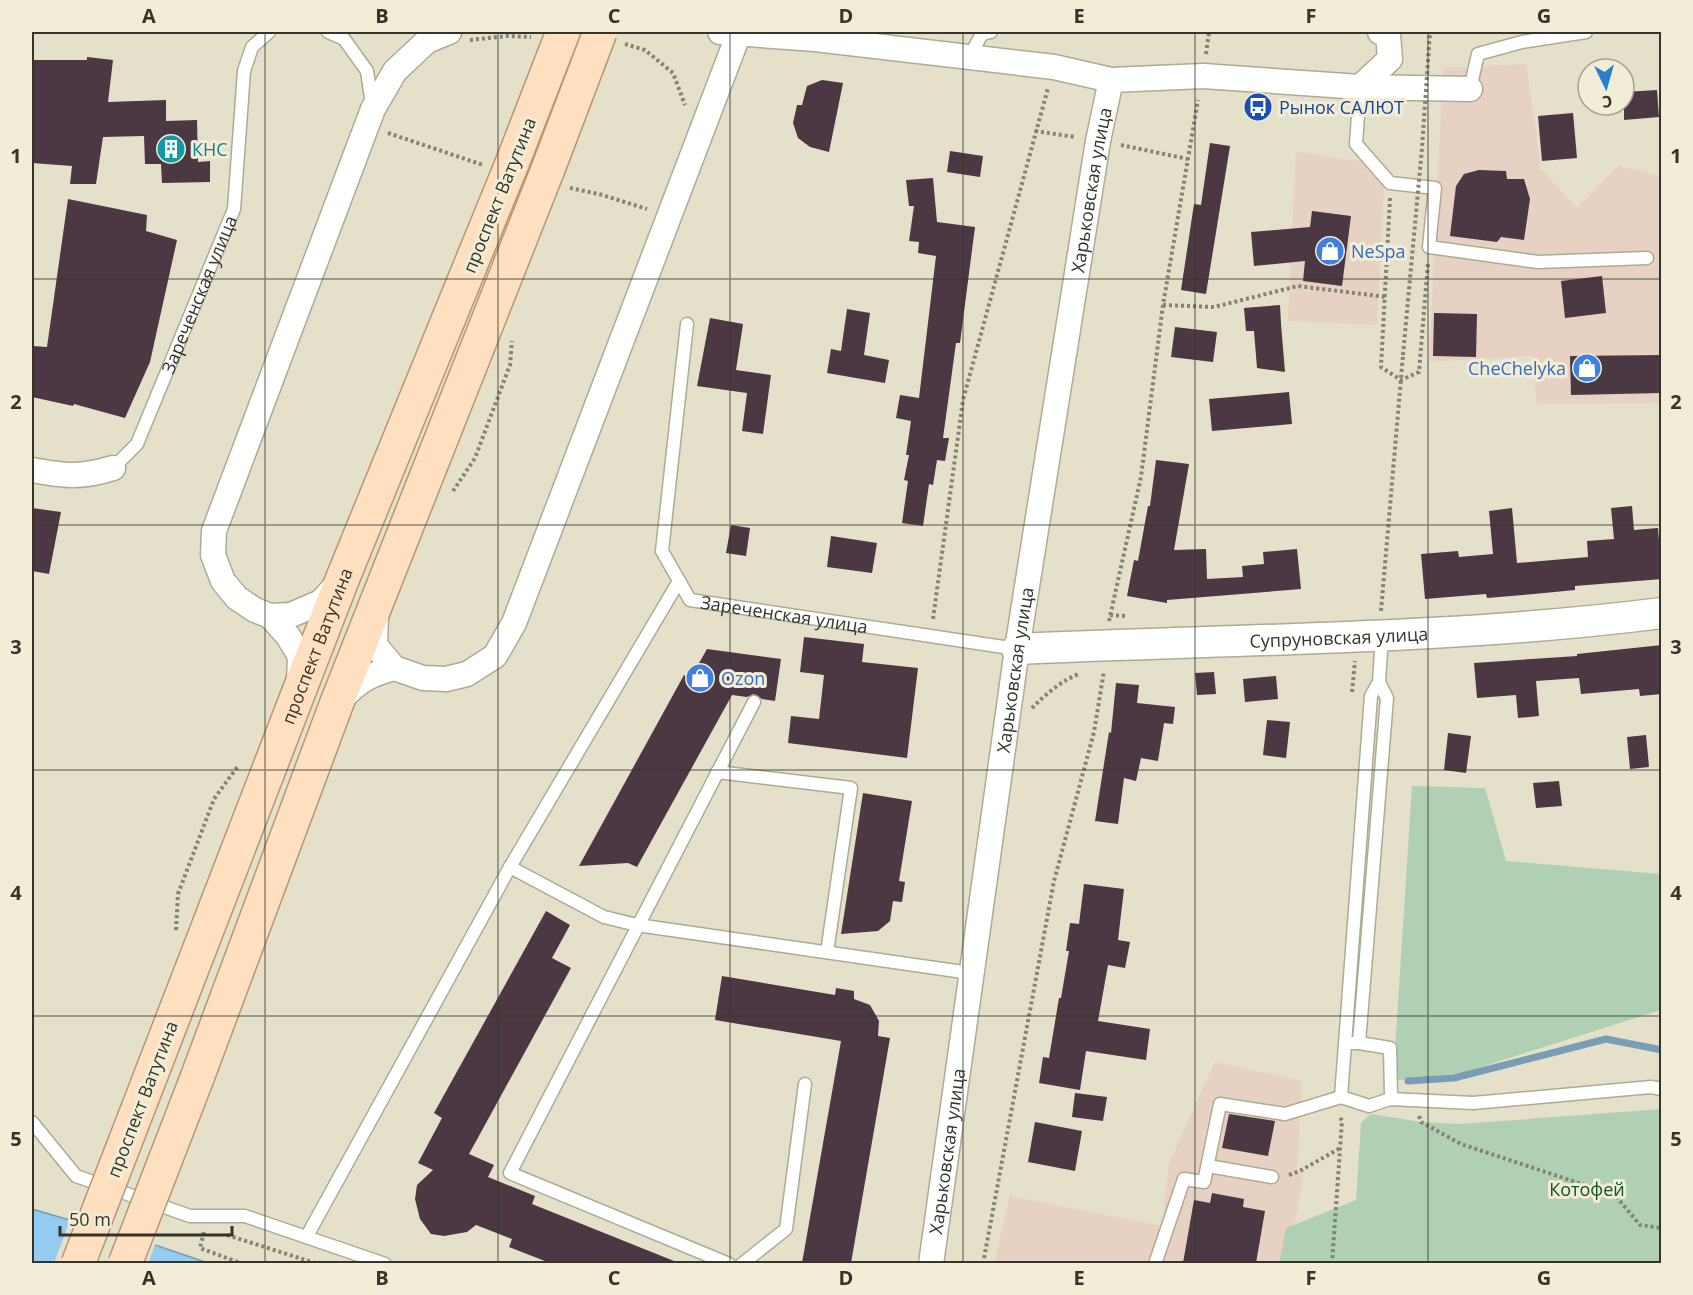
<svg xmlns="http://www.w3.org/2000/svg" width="1693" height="1295" font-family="'Open Sans',sans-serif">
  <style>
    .commercial { fill: #e6d1c3 }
    .green { fill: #b0d0b3 }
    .water { fill: #94cbf1; stroke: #789db5; stroke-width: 1.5 }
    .pier { fill: #e4e0c9 }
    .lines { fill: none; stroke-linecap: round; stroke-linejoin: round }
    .stream { stroke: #789db5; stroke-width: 7 }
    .building { fill: #4b3843 }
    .service-casing { stroke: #afaa94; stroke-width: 15 }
    .minor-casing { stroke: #afaa94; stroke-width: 27 }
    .tertiary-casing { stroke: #afaa94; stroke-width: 33 }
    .primary-casing { stroke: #b79670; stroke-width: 36 }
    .path { stroke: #868374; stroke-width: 4; stroke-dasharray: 3 3; stroke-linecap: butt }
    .service { stroke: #fff; stroke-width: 12 }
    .minor { stroke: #fff; stroke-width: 24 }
    .tertiary { stroke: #fff; stroke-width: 30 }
    .primary { stroke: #fee0c0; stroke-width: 33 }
    .primary-bridge-casing { stroke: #b79670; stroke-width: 36; stroke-linecap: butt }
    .path-bridge { stroke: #868374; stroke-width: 4; stroke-dasharray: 3 3; stroke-linecap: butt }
    .primary-bridge { stroke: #fee0c0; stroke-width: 33 }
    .grid { fill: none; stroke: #35332a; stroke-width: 1.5; stroke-opacity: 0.55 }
    .labels { text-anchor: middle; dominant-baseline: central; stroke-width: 6; stroke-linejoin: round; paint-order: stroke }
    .transit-label { font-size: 18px; fill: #164399; stroke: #f2edd6; text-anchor: start }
    .culture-label { font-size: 18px; fill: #0d838f; stroke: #f2edd6; text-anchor: start }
    .street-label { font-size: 18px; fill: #35332a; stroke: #f2edd6 }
    .shop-label { font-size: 18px; fill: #366cbe; stroke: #f2edd6; text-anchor: start }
    .park-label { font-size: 18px; fill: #0e5621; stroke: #f2edd6 }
    .neatline { fill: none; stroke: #35332a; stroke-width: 2 }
    .grid-label { font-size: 20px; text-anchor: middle; font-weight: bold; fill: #35332a }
  </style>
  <rect width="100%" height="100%" fill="#e4e0c9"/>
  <path class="commercial" d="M1526 64 1541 169 1577 208 1618 166 1661 176V405L1658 403 1537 404 1532 356 1429 362 1443 68Z
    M1296 152 1385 165 1377 325 1288 321Z
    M1215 1062 1302 1081 1297 1169 1303 1175 1288 1263 994 1264 1010 1196 1162 1226 1169 1163Z"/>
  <path class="green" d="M1412 786 1485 788 1506 861 1661 874V1010L1462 1073 1393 1081Z
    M1661 1109V1263H1279L1286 1228 1356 1200 1361 1123 1371 1114 1421 1122 1461 1124Z"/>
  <path class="water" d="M32 1209 158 1246 208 1263H32Z"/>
  <path class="pier" d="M71 1217 156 1242 148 1264 54 1263Z"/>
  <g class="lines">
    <path class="stream" d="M1408 1081 1454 1078 1606 1039 1662 1050"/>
  </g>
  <path class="building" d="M87 57 113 60 108 102 166 100V121L197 120 198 162 210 161V182L162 183 161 164H145L144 136 103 137 96 184H70L72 166 32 163V60H87Z
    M822 80 843 83 829 152 810 147 798 138 793 123 797 105H802L807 86Z
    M1657 90 1659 117 1624 120V92Z
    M1573 113 1577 158 1542 161 1538 116Z
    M1210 143 1230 146 1206 294 1181 290 1194 204 1201 205Z
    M950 151 983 156 980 177 947 172Z
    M1479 170 1506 171 1507 179H1524L1530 199 1524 240 1501 237 1497 242 1450 236 1456 186 1464 174Z
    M933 178 937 222 975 227 960 343H956L943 438H949L945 461 937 460 933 485 929 484 923 526 902 523 908 481 904 480 909 455H906L911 421 896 418 900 395 919 398 936 256 918 253 919 242 909 241 914 206H909L906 180Z
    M68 199 147 215 146 231 177 240 150 362 125 418 74 404 73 406 32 397V346L47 347Z
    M1312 211 1351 216 1342 286 1303 281 1305 261 1254 266 1251 232 1310 227Z
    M1602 276 1606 313 1565 318 1561 281Z
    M1280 305 1281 324 1285 372 1257 368 1254 331H1246L1244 308Z
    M847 309 870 313 864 355 889 360 885 383 827 373 831 349 841 351Z
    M1434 313 1477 314 1476 357 1433 356Z
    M710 318 743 324 736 370 771 375 763 434 742 431 747 393 697 386Z
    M1175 327 1217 332 1213 362 1171 357Z
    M1662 355V393L1571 395 1570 356Z
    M1289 392 1292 424 1212 431 1209 399Z
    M1156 460 1189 464 1174 550 1206 549 1207 579 1243 577 1242 566 1264 564 1263 552 1297 549 1301 589 1167 600V603L1127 596 1134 560 1138 561 1148 506H1150Z
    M1632 506 1634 530 1658 528 1662 579 1575 586V590L1534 594 1487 598 1486 594 1425 599 1421 554 1458 551 1459 557 1493 554 1489 511 1512 508 1517 563 1588 557 1587 541 1614 539 1611 508Z
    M32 508 61 512 49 574 32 571Z
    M731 525 750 528 746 556 726 553Z
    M831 536 877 543 872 573 827 567Z
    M804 637 864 644 862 662 918 668 907 758 788 743 791 716 819 719 824 675 800 672Z
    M1662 645V694L1640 696 1639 689 1581 694 1579 678 1536 681 1539 716 1518 718 1516 695 1477 698 1474 663 1577 656V654Z
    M707 649 781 659 775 701 762 699 754 694 747 697 732 695 637 867 628 863 579 866 684 675 690 679Z
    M1214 672 1216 694 1197 695 1195 673Z
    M1276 676 1278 699 1245 702 1243 679Z
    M1116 683 1139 685 1137 703 1175 707 1173 724 1164 723 1158 761 1141 758 1136 781 1124 778 1118 824 1095 821 1109 732 1111 733Z
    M1267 720 1290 722 1286 758 1263 755Z
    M1448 733 1471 736 1466 773 1444 770Z
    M1646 735 1649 767 1630 769 1627 737Z
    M1559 781 1562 806 1536 808 1533 783Z
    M863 793 912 801 899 881 905 882 902 902 893 901 890 921 878 931 841 934Z
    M1084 884 1124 889 1118 940 1130 942 1125 968 1108 965 1098 1021 1150 1029 1146 1060 1086 1051 1080 1090 1039 1083 1043 1057 1049 1058 1059 998H1061L1069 951H1066L1070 923 1079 924Z
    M546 911 570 925 552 958 571 968 469 1154 494 1165 488 1177 535 1196 532 1204 679 1263H550L509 1247 512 1239 476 1225 467 1232 444 1236 431 1234 420 1219 415 1199 417 1185 433 1170 418 1163 442 1118 434 1113Z
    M722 976 835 995 836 988 854 991V999L870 1005 879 1021 878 1036 890 1038 851 1263H802L841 1041 715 1020Z
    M1075 1093 1107 1097 1103 1121 1072 1117Z
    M1229 1114 1275 1121 1268 1156 1222 1148Z
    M1035 1122 1082 1131 1075 1171 1028 1162Z
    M1212 1193 1244 1199 1243 1207 1265 1211 1256 1263H1183L1194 1200 1210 1203Z"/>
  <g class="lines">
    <g class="service-casing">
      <g id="service">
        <path d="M328 32 344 39 367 71 372 105"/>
        <path d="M969 57 982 34 991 32"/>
        <path d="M1360 87 1356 144 1390 183 1435 188 1429 247 1538 262 1647 258"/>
        <path d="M1470 89 1478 54 1522 42 1586 32"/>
        <path id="s1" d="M687 324 662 551 690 600 1017 649"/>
        <path id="s2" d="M113 468 137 444 234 209 244 71 252 47 269 32"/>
        <path d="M1382 636 1379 682 1371 696 1341 1097 1369 1106 1390 1099 1473 1103 1651 1087 1662 1089"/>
        <path d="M717 772 851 788 827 952"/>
        <path d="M510 867 604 917 637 925 970 973"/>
        <path d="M1346 1043H1359L1387 698 1379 682"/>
        <path d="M1359 1043 1390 1048 1391 1095 1395 1099"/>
        <path d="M32 1122 76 1176 190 1216H245L385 1264"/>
        <path d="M1208 1166 1272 1177"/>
        <path d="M307 1236 510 867 679 581"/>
        <path d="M729 1264 510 1173 754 702"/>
        <path d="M742 1264 786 1229 805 1084"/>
        <path d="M1155 1264 1184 1179 1204 1182 1220 1104 1285 1114 1341 1097"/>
      </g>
    </g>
    <g class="minor-casing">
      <g id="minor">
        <path d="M720 32 815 39 1054 67 1111 80 1203 76 1360 87 1470 89"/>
        <path d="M1360 87 1390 59 1388 34 1380 32"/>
        <path d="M32 470C65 476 81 478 113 468"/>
        <path d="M338 583 321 602 291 615 270 616 255 610 237 598 223 581 213 555 214 531 373 109 395 71 427 41 449 32"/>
        <path d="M270 616 288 636 300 656 299 681"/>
        <path d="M376 616 375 645 394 668 423 678 446 679 467 674 495 656 514 623 739 33"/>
        <path d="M341 700C358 681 369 675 394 668"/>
        <path id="s3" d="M931 1264 1017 649 1098 141 1111 80"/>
      </g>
    </g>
    <g class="tertiary-casing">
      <g id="tertiary">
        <path id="s4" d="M1017 649C1232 639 1448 640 1662 613"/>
      </g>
    </g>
    <g class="primary-casing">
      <g id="primary">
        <path id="s5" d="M156 1062 342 580 513 161"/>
        <path d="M197 1078 336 705 548 169"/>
      </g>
    </g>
    <path class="path" d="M470 40 507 36 531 37
      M625 44 645 50 673 73 685 105
      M1206 54 1209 32H1216
      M1035 131 1075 137
      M388 133 483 165
      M1121 145 1188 159
      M570 188 599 194 647 209
      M1390 198 1381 367 1401 380 1419 372 1428 263
      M1163 305 1214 307 1298 286 1386 297
      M453 491 475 458 510 365 512 341
      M1381 611 1403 355
      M1110 615 1125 616
      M933 619 963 400 1048 88
      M1109 621 1141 477 1163 305 1198 100
      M1352 692 1355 661
      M1032 708C1045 695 1062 680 1079 674
      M176 930 178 894 214 799 238 766
      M1419 1116 1421 1122 1461 1144 1615 1195 1640 1225 1662 1228
      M1289 1175 1300 1171 1340 1148
      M204 1232 200 1248 243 1264
      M227 1235 318 1264
      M983 1264 1054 881 1094 732 1104 671
      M1332 1264 1342 1121 1339 1115"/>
    <use href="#service" class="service"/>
    <use href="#minor" class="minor"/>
    <use href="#tertiary" class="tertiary"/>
    <use href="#primary" class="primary"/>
    <g class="primary-bridge-casing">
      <path id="primary-bridge" d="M513 161 563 32
        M548 169 600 32
        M78 1264 156 1062
        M125 1264 197 1078"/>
    </g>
    <path class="path-bridge" d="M1403 355 1422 148 1430 32"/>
    <use href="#primary-bridge" class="primary-bridge"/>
  </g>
  <path class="grid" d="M265 32V1264M498 32V1264M730 32V1264M963 32V1264M1195 32V1264M1428 32V1264M32 279H1662M32 525H1662M32 770H1662M32 1016H1662"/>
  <defs>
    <g id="bus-disc" transform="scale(1.5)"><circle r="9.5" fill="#1a4fb4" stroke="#f2edd6"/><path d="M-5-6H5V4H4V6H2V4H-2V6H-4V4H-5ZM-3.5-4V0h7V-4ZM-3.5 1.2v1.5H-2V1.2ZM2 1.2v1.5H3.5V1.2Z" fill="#fff"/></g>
    <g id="building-disc" transform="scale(1.5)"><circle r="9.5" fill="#0f9aa8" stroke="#f2edd6"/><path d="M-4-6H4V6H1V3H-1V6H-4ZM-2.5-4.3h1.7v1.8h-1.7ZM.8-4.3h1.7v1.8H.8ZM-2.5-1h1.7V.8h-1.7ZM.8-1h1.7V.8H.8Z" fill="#fff"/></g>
    <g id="shop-disc" transform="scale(1.5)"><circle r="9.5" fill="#3f7fe0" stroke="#f2edd6"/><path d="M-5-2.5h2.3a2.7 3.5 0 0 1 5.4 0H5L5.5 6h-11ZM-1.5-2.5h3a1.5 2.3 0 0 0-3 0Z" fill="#fff"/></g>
  </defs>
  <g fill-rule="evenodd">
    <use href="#bus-disc" x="1258" y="107"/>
    <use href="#building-disc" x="171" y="149"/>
    <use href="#shop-disc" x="1330" y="251"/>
    <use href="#shop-disc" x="1587" y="368"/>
    <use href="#shop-disc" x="700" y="678"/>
  </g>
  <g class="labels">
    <g class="transit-label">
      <text x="1279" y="107">Рынок САЛЮТ</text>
    </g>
    <g class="culture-label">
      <text x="192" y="149">КНС</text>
    </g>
    <g class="street-label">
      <text stroke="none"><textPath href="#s3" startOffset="1086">Харьковская улица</textPath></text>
      <text transform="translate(499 195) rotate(-68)">проспект Ватутина</text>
      <text stroke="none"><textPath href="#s2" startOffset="196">Зареченская улица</textPath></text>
      <text stroke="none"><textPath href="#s1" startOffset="380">Зареченская улица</textPath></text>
      <text stroke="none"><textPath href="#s4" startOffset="322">Супруновская улица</textPath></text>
      <text stroke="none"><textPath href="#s5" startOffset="446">проспект Ватутина</textPath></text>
      <text stroke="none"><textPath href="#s3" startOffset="600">Харьковская улица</textPath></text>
      <text transform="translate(142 1099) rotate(-69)">проспект Ватутина</text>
      <text stroke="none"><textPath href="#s3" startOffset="114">Харьковская улица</textPath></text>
    </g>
    <g class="shop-label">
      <text x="1351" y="251">NeSpa</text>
      <text x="1566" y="368" text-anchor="end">CheChelyka</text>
      <text x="721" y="678">Ozon</text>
    </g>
    <g class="park-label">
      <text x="1587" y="1189">Котофей</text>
    </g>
  </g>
  <rect width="1693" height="1295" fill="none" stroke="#f2edd6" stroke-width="66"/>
  <g transform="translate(1606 87) rotate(175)"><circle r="28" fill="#f2edd6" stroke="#a6a391" stroke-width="1.5"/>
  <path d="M0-4.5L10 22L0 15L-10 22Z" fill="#2781ce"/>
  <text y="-9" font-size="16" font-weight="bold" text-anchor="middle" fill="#35332a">С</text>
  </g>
  <path d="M60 1226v9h172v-9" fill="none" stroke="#35332a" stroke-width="3"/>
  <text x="69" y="1226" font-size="18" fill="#35332a" stroke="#f2edd6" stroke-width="4.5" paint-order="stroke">50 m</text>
  <rect x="33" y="33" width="1627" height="1229" class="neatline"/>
  <g class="grid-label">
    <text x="149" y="23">A</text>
    <text x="382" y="23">B</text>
    <text x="614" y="23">C</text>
    <text x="846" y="23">D</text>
    <text x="1079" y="23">E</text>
    <text x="1311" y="23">F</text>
    <text x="1544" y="23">G</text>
    <text x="16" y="163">1</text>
    <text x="1676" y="163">1</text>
    <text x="16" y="409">2</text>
    <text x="1676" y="409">2</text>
    <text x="16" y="654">3</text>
    <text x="1676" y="654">3</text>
    <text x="16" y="900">4</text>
    <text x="1676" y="900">4</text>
    <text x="16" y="1146">5</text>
    <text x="1676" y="1146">5</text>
    <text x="149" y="1285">A</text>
    <text x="382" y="1285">B</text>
    <text x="614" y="1285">C</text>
    <text x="846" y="1285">D</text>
    <text x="1079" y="1285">E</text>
    <text x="1311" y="1285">F</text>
    <text x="1544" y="1285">G</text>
  </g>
</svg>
